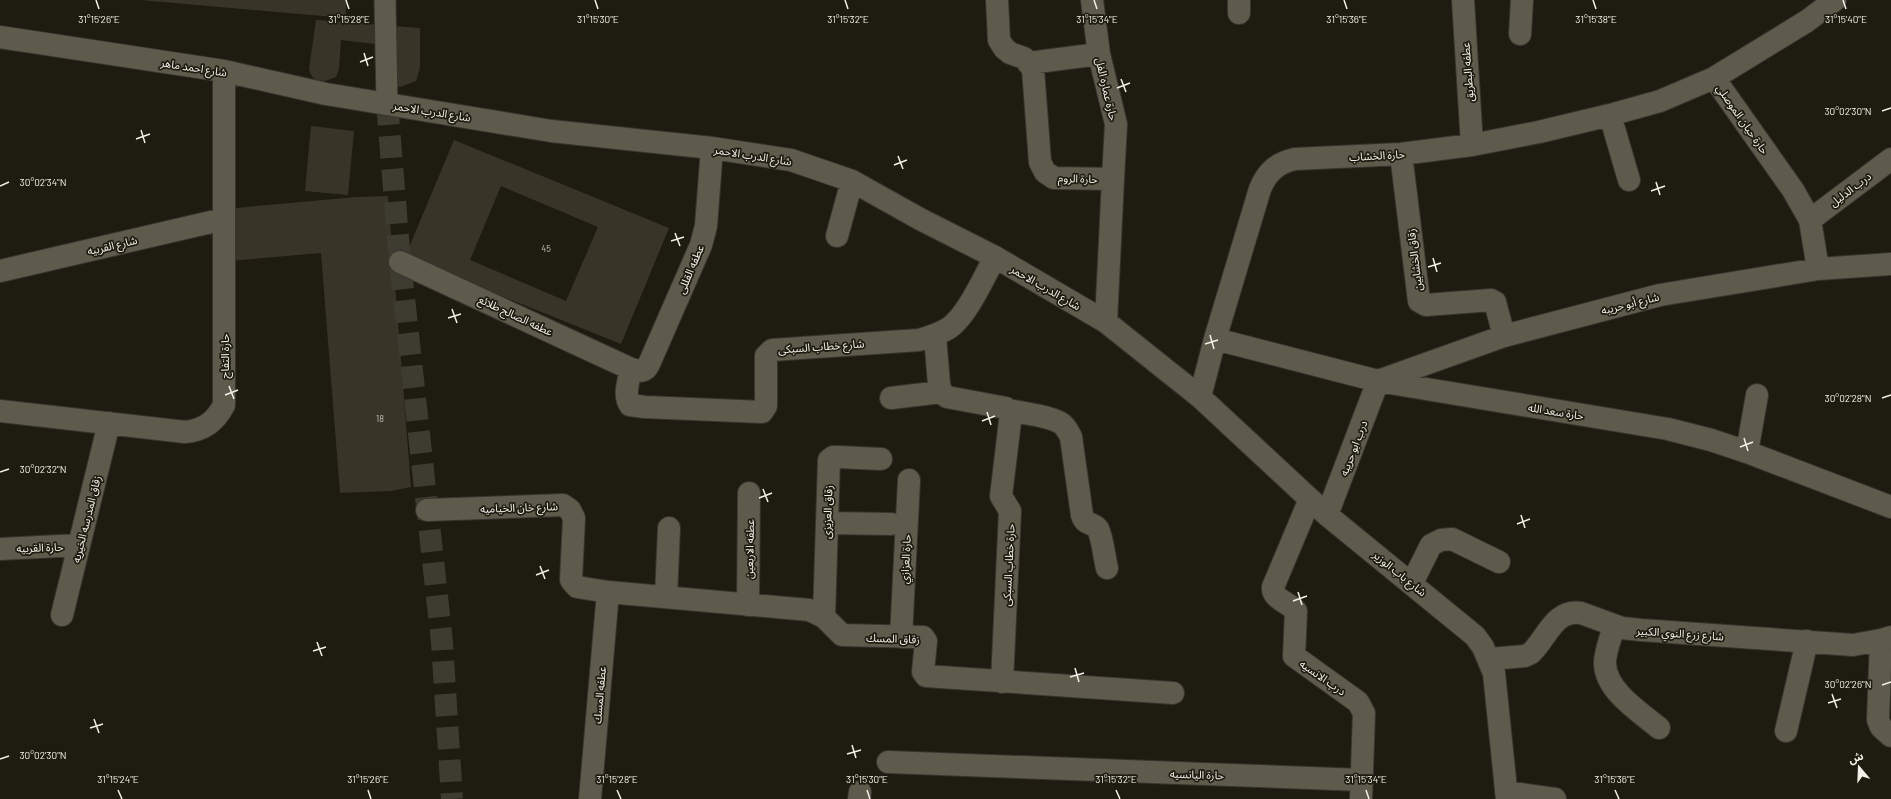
<svg xmlns="http://www.w3.org/2000/svg" width="1891" height="799" font-family="Barlow,'Noto Sans Arabic',sans-serif">
  <style>
    .building { fill: #383528; fill-rule: evenodd }
    .lines { fill: none; stroke-linecap: round; stroke-linejoin: round }
    .minor-tunnel { stroke: #3e3b30; stroke-width: 22; stroke-dasharray: 22 11; stroke-linecap: butt }
    .pedestrian-casing { stroke: #37352f; stroke-width: 23 }
    .minor-casing { stroke: #37352f; stroke-width: 24 }
    .pedestrian { stroke: #5e5b4d; stroke-width: 21 }
    .minor { stroke: #5e5b4d; stroke-width: 22 }
    .ticks { fill: none; stroke: #f2f0e8; stroke-width: 1.5 }
    .labels { text-anchor: middle; dominant-baseline: central; stroke-width: 3.5; stroke-linejoin: round; paint-order: stroke }
    .number-label { font-size: 9px; fill: #c4c1b8 }
    .street-label { font-size: 11px; fill: #f2f0e8; stroke: #1e1b10 }
    .ticks-label { font-size: 10px; text-anchor: middle; fill: #f2f0e8; stroke: #1e1b10; stroke-width: 3.5; stroke-linejoin: round; paint-order: stroke }
  </style>
  <rect width="100%" height="100%" fill="#1e1b10"/>
  <path class="building" d="M140 0H347L345 18Z
    M316 20 420 28V68L416 81 400 87 394 84 391 46 341 40 339 69 336 77 325 81 315 80 311 75 309 69Z
    M311 126 354 131 348 195 305 191Z
    M454 140 669 228 621 344 405 257ZM501 186 598 227 566 301 470 260Z
    M388 196 411 487 391 491 340 493 321 253 229 261 225 209 356 197Z"/>
  <g class="lines">
    <path class="minor-tunnel" d="M387 103 400 262 442 642 452 799"/>
    <g class="pedestrian-casing">
      <path id="pedestrian" d="M385 0 387 103"/>
    </g>
    <g class="minor-casing">
      <path id="minor" d="M997 0 999 40 1004 48 1010 53 1024 58 1033 69 1040 162 1045 172 1054 178 1113 179 1106 322
        M1092 0 1099 54 1116 124 1113 179
        M1239 0V13
        M1463 0 1472 145
        M1520 34 1522 0
        M0 37 224 71 326 94 551 131 712 148 791 160 852 181 920 219 995 257 1106 322 1200 397 1327 515 1475 636 1483 647 1494 673 1507 799
        M1029 63 1099 54
        M1714 78 1793 190 1810 220 1818 269
        M1610 115 1629 180
        M1401 154 1419 301 1426 305 1491 300 1495 302 1504 336
        M1810 220 1891 159
        M837 236 852 181
        M400 262 631 369C639 371 645 373 649 364L701 245 706 226 712 148
        M0 271 224 219
        M935 336 939 384 941 392 947 397 1006 408 1011 413 1001 496 1010 511 1002 682
        M1215 339 1378 381 1668 429 1711 440 1747 452 1891 507
        M631 369C629 380 623 395 630 405L645 407 762 412 766 406V356L772 350 919 340C930 337 939 334 949 328 967 316 984 277 995 257
        M1200 397 1215 339 1260 189C1267 172 1277 163 1295 159L1401 154 1472 145 1539 132 1610 115 1660 101 1714 78 1807 21 1835 0
        M891 398 941 392
        M1009 410C1025 414 1045 415 1059 422 1065 425 1068 431 1071 437L1082 515C1085 526 1093 522 1098 529 1103 540 1104 556 1107 568
        M0 411 185 432C204 430 215 422 224 405V71
        M1747 452 1757 395
        M1310 499 1273 587C1272 599 1288 602 1296 611L1294 656 1358 702 1364 713 1361 799
        M427 510 563 505 570 510 574 518 571 580 577 587 608 592 809 610 824 617 842 635 923 637 926 641 923 672 926 676 1173 693
        M1327 515 1378 381 1504 336 1660 295 1818 269 1891 264
        M827 523 891 524
        M0 549 79 545
        M1412 583 1431 545 1441 540 1452 539 1499 562
        M666 597 669 528
        M748 605 749 493
        M62 615 109 423
        M824 617 829 460 833 457H838L881 459
        M1614 625C1612 635 1604 654 1605 664 1606 691 1640 712 1659 728
        M901 637 909 480
        M1881 640 1878 720 1881 727 1891 736
        M1490 659 1525 656 1531 653C1547 638 1554 609 1581 613L1622 628 1641 630 1853 645 1881 640 1891 637
        M1786 731 1807 641
        M888 762 1361 780
        M1506 792 1555 799
        M590 799 608 592
        M859 799 860 792"/>
    </g>
    <use href="#pedestrian" class="pedestrian"/>
    <use href="#minor" class="minor"/>
  </g>
  <path class="ticks" d="M96 0 99 9M346 0 349 9M595 0 598 9M845 0 848 9M1094 0 1097 9M1344 0 1347 9M1593 0 1596 9M1843 0 1846 9M364 53 368 66M360 62 373 57M1121 79 1126 92M1117 88 1130 83M1882 111 1891 108M141 130 145 143M136 139 150 134M898 156 903 169M894 165 907 160M1656 182 1660 195M0 186 9 182M1651 191 1665 186M675 233 680 246M671 241 684 237M1433 258 1437 272M1428 267 1441 263M452 309 457 323M448 318 461 314M1210 335 1214 349M1205 344 1218 340M229 386 234 399M225 395 238 390M1882 398 1891 395M987 412 991 425M982 421 995 416M1744 438 1748 451M1740 447 1753 442M0 472 9 469M763 489 768 502M759 498 772 493M1521 515 1525 528M1517 524 1530 519M540 566 545 579M536 575 549 570M1298 592 1302 605M1293 601 1307 596M317 642 322 656M313 651 326 647M1075 668 1079 682M1070 677 1084 673M1882 685 1891 682M1832 694 1837 708M1828 703 1841 699M94 719 99 733M90 728 103 724M852 745 856 758M847 754 861 750M0 759 9 756M118 790 122 799M368 790 371 799M617 790 621 799M867 790 870 799M1116 790 1120 799M1366 790 1369 799M1615 790 1619 799"/>
  <g class="labels">
    <g class="number-label">
      <text x="546" y="248">45</text>
      <text x="380" y="418">18</text>
    </g>
    <g class="street-label">
      <text transform="translate(194 67) rotate(9)">شارع احمد ماهر</text>
      <text transform="translate(1467 72) rotate(-94)">عطفه البطريق</text>
      <text transform="translate(1107 89) rotate(77)">حارة عماره الفل</text>
      <text transform="translate(432 111) rotate(9)">شارع الدرب الاحمر</text>
      <text transform="translate(1743 119) rotate(55)">حارة حيان الموصلي</text>
      <text transform="translate(753 155) rotate(9)">شارع الدرب الاحمر</text>
      <text transform="translate(1377 155) rotate(-3)">حارة الخشاب</text>
      <text transform="translate(1078 178) rotate(2)">حارة الروم</text>
      <text transform="translate(1850 189) rotate(-37)">درب الدليل</text>
      <text transform="translate(112 245) rotate(-13)">شارع القربيه</text>
      <text transform="translate(1414 260) rotate(-97)">زقاق الخشابين</text>
      <text transform="translate(690 269) rotate(-67)">عطفه القللى</text>
      <text transform="translate(1046 287) rotate(30)">شارع الدرب الاحمر</text>
      <text transform="translate(1630 303) rotate(-14)">شارع أبو حريبه</text>
      <text transform="translate(516 315) rotate(25)">عطفه الصالح طلائع</text>
      <text transform="translate(821 346) rotate(-4)">شارع خطاب السبكى</text>
      <text transform="translate(224 356) rotate(-90)">حارة التفاح</text>
      <text transform="translate(1556 411) rotate(9)">حارة سعد الله</text>
      <text transform="translate(1353 448) rotate(-69)">درب ابو حريبه</text>
      <text transform="translate(519 507) rotate(-2)">شارع خان الخياميه</text>
      <text transform="translate(827 512) rotate(-88)">زقاق العزيزى</text>
      <text transform="translate(86 519) rotate(-76)">زقاق المدرسه الخيريه</text>
      <text transform="translate(40 547) rotate(-2)">حارة القربيه</text>
      <text transform="translate(749 549) rotate(-89)">عطفه الاربعين</text>
      <text transform="translate(905 559) rotate(-87)">حارة العزازي</text>
      <text transform="translate(1008 565) rotate(-87)">حارة خطاب السبكى</text>
      <text transform="translate(1400 573) rotate(39)">شارع باب الوزير</text>
      <text transform="translate(1680 633) rotate(4)">شارع زرع النوي الكبير</text>
      <text transform="translate(893 638) rotate(2)">زقاق المسك</text>
      <text transform="translate(1323 677) rotate(35)">درب الانسيه</text>
      <text transform="translate(599 695) rotate(-85)">عطفه المسك</text>
      <text transform="translate(1197 774) rotate(2)">حارة اليانسيه</text>
    </g>
  </g>
  <g class="ticks-label">
    <text x="99" y="23">31°15'26"E</text>
    <text x="349" y="23">31°15'28"E</text>
    <text x="848" y="23">31°15'32"E</text>
    <text x="1347" y="23">31°15'36"E</text>
    <text x="1596" y="23">31°15'38"E</text>
    <text x="598" y="23">31°15'30"E</text>
    <text x="1097" y="23">31°15'34"E</text>
    <text x="1846" y="23">31°15'40"E</text>
    <text x="1848" y="115">30°02'30"N</text>
    <text x="43" y="186">30°02'34"N</text>
    <text x="1848" y="402">30°02'28"N</text>
    <text x="43" y="473">30°02'32"N</text>
    <text x="1848" y="688">30°02'26"N</text>
    <text x="43" y="759">30°02'30"N</text>
    <text x="118" y="783">31°15'24"E</text>
    <text x="368" y="783">31°15'26"E</text>
    <text x="617" y="783">31°15'28"E</text>
    <text x="867" y="783">31°15'30"E</text>
    <text x="1116" y="783">31°15'32"E</text>
    <text x="1366" y="783">31°15'34"E</text>
    <text x="1615" y="783">31°15'36"E</text>
  </g>
  <g transform="translate(1859 767) rotate(341)" stroke="#1e1b10" stroke-width="3" paint-order="stroke">
  <path d="M0-3L7 15L0 10L-7 15Z" fill="#f2f0e8"/>
  <text y="-6" font-size="11" font-weight="bold" text-anchor="middle" fill="#f2f0e8">ش</text>
  </g>
</svg>
